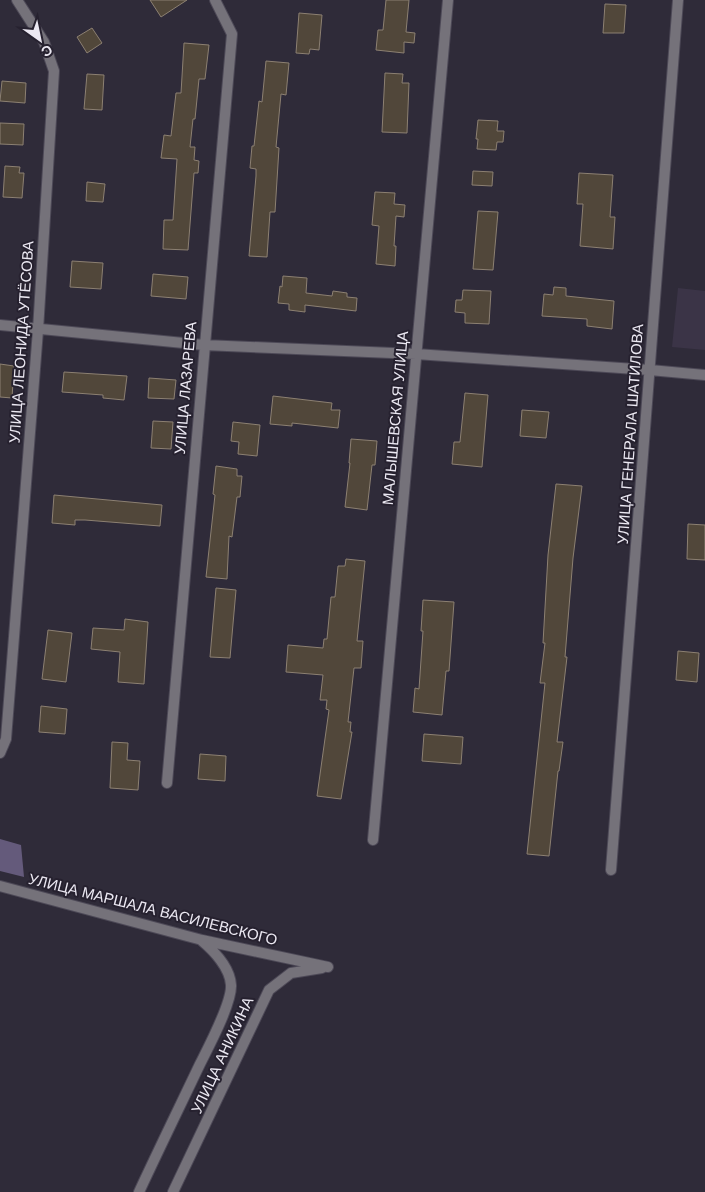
<svg xmlns="http://www.w3.org/2000/svg" width="705" height="1192" font-family="Helvetica,sans-serif">
  <style>
    .built { fill: #3b3447 }
    .forest { fill: #645a7b }
    .building { fill: #51473a; stroke: #8c8072 }
    .lines { fill: none; stroke-linecap: round; stroke-linejoin: round }
    .street-casing { stroke: #4d4957; stroke-width: 12 }
    .street { stroke: #75727a; stroke-width: 10 }
    .labels { text-anchor: middle; dominant-baseline: central; stroke-width: 4; stroke-linejoin: round; paint-order: stroke }
    .street-label { font-size: 15px; fill: #ebe8f2; stroke: #26212f }
  </style>
  <rect width="100%" height="100%" fill="#2f2b39"/>
  <path class="built" d="M678 288 705 291V350L672 347Z"/>
  <path class="forest" d="M0 839 21 845 24 877 0 871Z"/>
  <path class="building" d="M150 0H187L161 17Z
    M386 0H409L406 32 415 33 414 43 404 42V53L376 50 378 30H383Z
    M605 4 626 5 624 33H603Z
    M299 13 322 15 319 50 310 49 309 54 296 53Z
    M92 28 102 43 87 53 77 37Z
    M184 43 209 45 205 79H199L195 119H193L190 147H195L194 160 199 161 198 173H194L188 250 163 249 164 220H173L177 159 161 158 164 135 171 136 176 93H181Z
    M266 61 289 63 286 95 281 94 276 147 279 148 275 212H270L267 257 249 256 256 176V169L250 168 252 146H254L259 101 262 102Z
    M385 73 403 74 402 83H409L407 133 382 132Z
    M87 74 104 75 102 110 84 109Z
    M2 81 26 83 25 103 0 101Z
    M478 120 498 121 497 131H504L503 142H497L496 150 477 149 478 139H476Z
    M0 123 24 124 23 145 0 144Z
    M5 166 20 167 19 173H24L22 198 3 197Z
    M473 171 493 172 492 186 472 185Z
    M579 173 613 175 610 217H615L613 249 580 246 583 204H577Z
    M87 182 105 184 103 202 86 201Z
    M375 192 395 193 394 204 405 205 404 217 396 216 394 246H396L395 266 376 264 379 226 372 225Z
    M478 211 498 212 493 270 473 269Z
    M72 261 103 263 101 289 70 287Z
    M153 274 188 277 186 299 151 296Z
    M283 276 307 278 306 293 332 296 333 291 347 293V297L357 298 356 311 305 305V312L289 310V304L278 303 280 286 282 287Z
    M554 287 566 288V296L614 301 612 329 587 326V319L542 316 544 294 553 295Z
    M463 290 491 291 489 324 465 323V313L455 312 456 300H462Z
    M0 364 14 366 12 398 0 397Z
    M64 372 127 376 124 400 103 398V395L62 392Z
    M149 378 176 380 174 399 148 398Z
    M465 393 488 395 482 467 452 464 454 442H460Z
    M273 396 332 403 331 410H340L338 428 292 423V426L270 424Z
    M522 410 549 412 546 438 520 436Z
    M153 421 173 422 171 449 151 448Z
    M233 422 260 425 257 456 238 454 239 442 231 441Z
    M351 439 377 441 375 465H372L367 510 345 507 350 463H349Z
    M216 466 237 469V476H242L240 497H237L232 537 229 536 227 579 206 577 215 495 213 494Z
    M556 484 582 486 573 558 565 657H567L557 742H563L559 771H558L549 856 527 854 545 683H540L545 643H543L548 555Z
    M54 495 162 505 160 526 85 520H75V525L52 523Z
    M688 524 705 525V560L687 559Z
    M346 559 365 561 357 641H363L361 668H354L348 722H351L350 732H352L341 799 317 796 329 710 326 709 327 700H320L323 675 286 672 288 645 323 648 324 639H327L331 597H335L338 566H345Z
    M216 588 236 590 230 658 210 657Z
    M423 600 454 602 449 671H446L442 715 413 712 415 688 419 689 423 631H421Z
    M125 619 148 622 144 684 118 682 120 652 91 649 93 628 124 630Z
    M48 630 72 633 66 682 42 679Z
    M678 651 699 653 697 682 676 680Z
    M41 706 67 709 65 734 39 732Z
    M424 734 463 737 461 764 422 761Z
    M112 742 128 743 127 760 140 761 138 790 110 788Z
    M200 754 226 756 225 781 198 779Z"/>
  <g class="lines">
    <g class="street-casing">
      <path id="street" d="M0 325 204 345 416 354 650 370 705 375
        M0 753 6 739 38 330 54 71 44 42 17 0
        M167 783 232 34 215 0
        M373 840 448 0
        M611 870 678 0
        M0 886 202 940 328 967
        M139 1192C159 1149 180 1106 200 1064 209 1046 232 1003 231 985 230 968 214 951 202 941
        M173 1192 269 990 291 973 322 968"/>
    </g>
    <use href="#street" class="street"/>
  </g>
  <g class="labels">
    <g class="street-label">
      <text transform="translate(21 342) rotate(-86)">УЛИЦА ЛЕОНИДА УТЁСОВА</text>
      <text transform="translate(185 388) rotate(-85)">УЛИЦА ЛАЗАРЕВА</text>
      <text transform="translate(395 418) rotate(-85)">МАЛЫШЕВСКАЯ УЛИЦА</text>
      <text transform="translate(630 434) rotate(-86)">УЛИЦА ГЕНЕРАЛА ШАТИЛОВА</text>
      <text transform="translate(153 909) rotate(14)">УЛИЦА МАРШАЛА ВАСИЛЕВСКОГО</text>
      <text transform="translate(222 1055) rotate(-65)">УЛИЦА АНИКИНА</text>
    </g>
  </g>
  <g transform="translate(40 40) rotate(147)" stroke="#26212f" stroke-width="4" paint-order="stroke">
  <path d="M0-4L9 19L0 12L-9 19Z" fill="#ebe8f2"/>
  <text y="-8" font-size="14" font-weight="bold" text-anchor="middle" fill="#ebe8f2">С</text>
  </g>
</svg>
